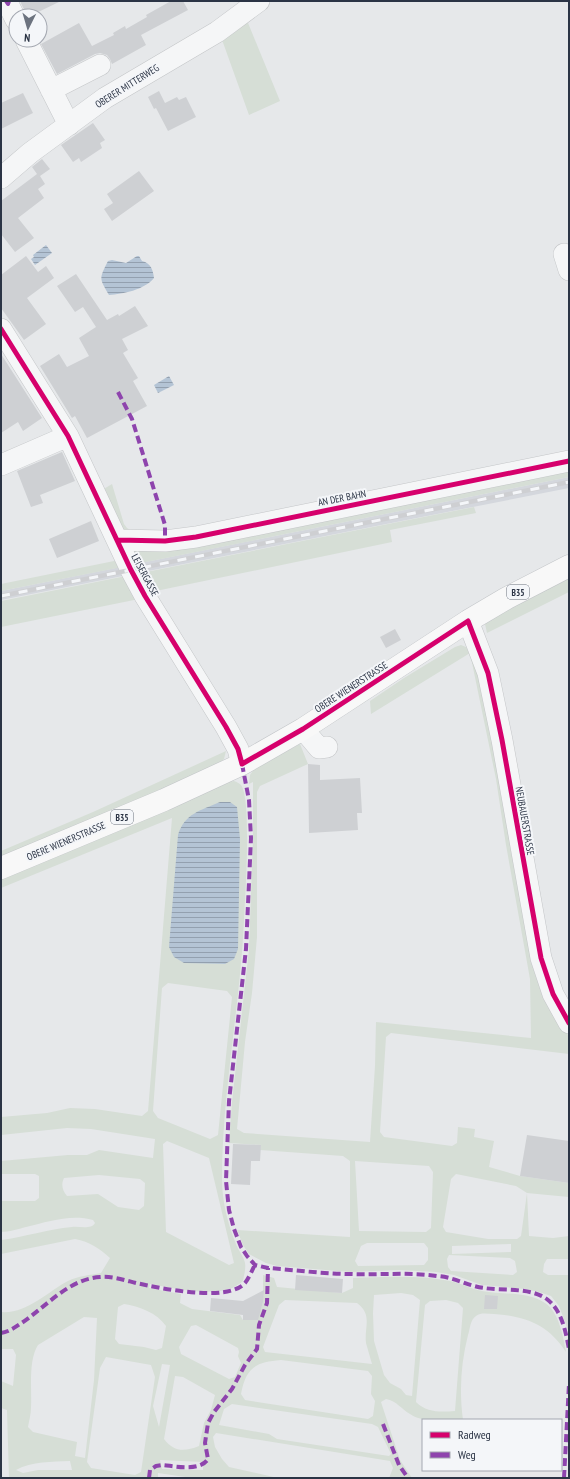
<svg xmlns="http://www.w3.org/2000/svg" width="570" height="1479" font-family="'PT Sans Narrow',sans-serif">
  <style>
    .built { fill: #d4d7dd }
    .green { fill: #d6ded6; fill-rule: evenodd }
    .water { fill: url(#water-rules) }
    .building { fill: #ced0d3 }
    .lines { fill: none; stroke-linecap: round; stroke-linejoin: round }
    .minor-casing { stroke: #c4c6c8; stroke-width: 22 }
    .major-casing { stroke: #c2c5c8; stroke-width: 23 }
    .minor { stroke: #f5f6f7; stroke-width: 21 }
    .major { stroke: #f8f8f8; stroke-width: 22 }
    .rail-casing { stroke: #cecfd2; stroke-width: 4.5 }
    .rail { stroke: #f4f6f9; stroke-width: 3; stroke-dasharray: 9; stroke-linecap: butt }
    .quiet { stroke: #8e44ad; stroke-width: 4; stroke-dasharray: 8 4; stroke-linecap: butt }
    .cycleway-casing { stroke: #f4f6f9; stroke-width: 8 }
    .cycleway { stroke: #d6006c; stroke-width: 5 }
    .labels { text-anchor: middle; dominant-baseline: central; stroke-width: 4; stroke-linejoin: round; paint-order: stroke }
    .shield { fill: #f4f6f9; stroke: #676e7b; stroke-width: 1 }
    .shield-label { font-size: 9px; font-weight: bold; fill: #2b3445 }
    .street-label { font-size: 10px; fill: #2b3445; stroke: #f4f6f9 }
  </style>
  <defs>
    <pattern id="water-rules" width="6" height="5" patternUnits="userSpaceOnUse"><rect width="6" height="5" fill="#b4c4d5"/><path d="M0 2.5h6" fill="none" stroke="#93a0af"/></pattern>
  </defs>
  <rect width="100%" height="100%" fill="#e6e8ea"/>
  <path class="built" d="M569 477V488L1 600V591Z"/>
  <path class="green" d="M246 18 280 101 249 115 221 37Z
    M569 465V477L136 564 133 557 134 547Z
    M112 484 124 524 127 528 132 531 123 533 102 490Z
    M474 507 476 513 390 530 392 542 151 592 141 573Z
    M119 560 122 567 1 591V584Z
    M569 575V592L487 633 485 624 487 620Z
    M126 576 139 599 1 627V601Z
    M461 645 466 647 480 675 554 1009 569 1037V1054L391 1033 386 1037 380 1132 384 1137 452 1146 457 1143 458 1127 475 1129 474 1137 494 1141 489 1167 520 1176 569 1183V1197L527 1193 529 1236 553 1238 569 1236V1259H547L544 1264 543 1272 548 1275H569V1333L559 1306 551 1296 539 1292 525 1289 482 1285 454 1275 436 1272 399 1270 350 1272 277 1266 266 1263 249 1254 243 1245 237 1230 350 1237V1161L343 1156 260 1150 261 1145 229 1143 232 1102 249 949 253 839V782L249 784 250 775 254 769 300 744 308 764 260 786 257 792V937L252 993 245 1042 237 1129 244 1133 370 1142 375 1066 376 1022 531 1038 530 979 506 845 496 779 470 653 371 714 370 701 404 678 455 647ZM355 1161 429 1166 433 1172 431 1228 426 1232 359 1231ZM456 1174 516 1186 527 1193 521 1236 517 1239H488L446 1232 443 1227 451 1179ZM367 1243H424L428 1248V1260L424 1265 358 1266 355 1261 361 1246ZM511 1244V1252L452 1254V1246ZM449 1255 510 1258 515 1261 517 1272 513 1275 451 1271 448 1267 447 1259Z
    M226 751 224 759 218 765 1 859V851L93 812Z
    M234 781C237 782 239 783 241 785 252 799 245 899 244 921 240 1007 222 1093 222 1179 222 1202 228 1224 236 1244 238 1250 244 1257 245 1263 246 1268 244 1276 243 1281 239 1284 234 1288 229 1289 204 1296 175 1288 150 1284L149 1288 181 1294 180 1303 192 1309 240 1315 243 1320H257L263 1302V1275L274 1278 277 1287 342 1293 353 1288V1278C386 1277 419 1275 450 1281 461 1283 471 1289 482 1291 503 1295 527 1291 545 1303 559 1312 563 1336 566 1352 548 1324 525 1316 494 1314 488 1314 481 1312 476 1316 470 1320 470 1329 468 1335 461 1363 459 1391 463 1420 446 1420 425 1424 410 1414 401 1409 397 1401 386 1399L381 1402 400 1460 412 1478H389L393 1468 390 1461 216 1433 213 1437 215 1447 222 1459 229 1467 278 1478H192L158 1473V1478H9L7 1410 1 1408V1381L13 1386 16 1355 13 1349H1V1312C27 1314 47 1292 68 1281 78 1276 90 1275 101 1273L110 1258C99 1248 90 1242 75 1239L1 1254V1240C25 1237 48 1229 72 1227 79 1226 91 1230 95 1223L93 1220C70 1214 48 1222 26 1227 18 1229 9 1232 1 1232V1201H35L39 1198V1176L35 1174H1V1161L68 1155H87L99 1150 153 1158 155 1139 91 1129 67 1128 1 1135V1117L47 1113 70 1108 95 1109 142 1116 148 1111 172 818 1 888V877L227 782ZM168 983 227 991 232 997 218 1135 210 1139 158 1118 153 1111 162 988ZM167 1141 209 1158 234 1263 229 1265 166 1232 163 1144ZM99 1175 140 1179 145 1183 144 1206 139 1210 118 1207 98 1194 67 1196C62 1190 61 1184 64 1178ZM401 1293 413 1295 420 1300 412 1396 406 1395 401 1389 390 1383 384 1375 374 1341 373 1313 374 1295ZM285 1300 357 1303C373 1315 364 1327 366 1343 368 1350 370 1357 372 1364L265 1352 263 1347 279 1305ZM446 1300 458 1303 463 1308 455 1411C441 1412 427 1413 416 1402L425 1305 430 1301ZM124 1304C139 1306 157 1313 166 1326L162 1348 156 1350 144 1347 119 1344 115 1339 118 1307ZM84 1317 97 1318 94 1380 85 1458 75 1456 77 1442 33 1432 28 1427C29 1421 31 1414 31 1408 32 1389 28 1361 38 1345ZM196 1325 238 1348 239 1352 238 1356 241 1363 235 1377 229 1379 181 1354 179 1347 191 1326ZM106 1357 151 1365 155 1377 141 1472 135 1475 91 1468 87 1462 100 1368ZM281 1360 368 1371 372 1376 371 1394 375 1401 373 1416 368 1419 245 1400 241 1394C246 1367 256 1362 281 1360ZM162 1364 170 1365 159 1427 153 1406ZM175 1376 183 1377 215 1395 211 1410 204 1423 199 1446C184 1452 174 1452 164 1439ZM232 1404 372 1424 378 1427 391 1454 389 1456 277 1439 269 1434 219 1425 224 1409ZM160 1460 203 1462V1470L162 1469ZM70 1461 72 1470H38L23 1473 16 1470C32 1461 52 1462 70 1461Z"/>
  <path class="water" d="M46 245 52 253 35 265 31 259 34 257 33 255Z
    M137 256H139L142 261C151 263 153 270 154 278 144 290 123 294 109 295 99 278 99 279 108 261L112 260 126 263Z
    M169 376 174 385 158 393 154 385Z
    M220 802H230L237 807 240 839 238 949 234 959 225 964 184 963 174 957 169 947 178 835C185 813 200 811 220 802Z"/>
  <path class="building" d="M20 1H61L30 16H27Z
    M171 1H183L188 10 141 35 146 45 112 64 110 59 107 55 100 53 95 54 57 74 41 44 79 23 92 46 114 35 113 33 125 26 126 29 147 17 146 15Z
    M159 91 165 103 177 97 179 100 186 97 196 117 168 131 156 108 154 109 148 97Z
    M23 93 33 113 1 129V103Z
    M93 123 105 140 100 143 102 148 81 162 79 158 73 162 61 145Z
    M42 159 50 169 40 176 45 184 38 189 44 198 18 218 34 238 15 252 1 234V201L37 174 32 167Z
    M139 171 154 191 112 221 104 209 113 203 107 194Z
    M26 256 38 272 46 266 54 278 27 298 46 324 24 340 1 308V275Z
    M76 274 107 320 118 314 119 316 135 306 148 326 122 339 128 350 123 353 138 378 133 381 147 406 87 438 75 416 72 418 40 366 59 354 67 367 89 356 79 338 96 327 83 307 75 312 57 286Z
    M1 354 42 418 23 431 18 422 1 433Z
    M62 452 75 481 40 495 43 503 31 507 17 471Z
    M91 521 99 541 57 558 49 539Z
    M395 629 401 640 386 648 380 637Z
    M308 764 320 765V780L360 778 362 813H357L358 830 309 833Z
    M527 1135 569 1141V1183L520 1176Z
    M233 1144 261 1145 260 1161H251L250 1185 231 1184Z
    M296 1275 343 1279 342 1293 295 1290Z
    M264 1290 263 1302 258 1320H243V1315L210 1311 211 1298 243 1301Z
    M485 1295 498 1296 497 1309H484Z"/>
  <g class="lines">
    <g class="minor-casing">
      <path id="minor" d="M8 4 16 20
        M26 40 69 125
        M51 90 100 65
        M1 178 30 153 105 98 217 32 259 1
        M564 254 569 270
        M1 329 68 436 131 570 145 596 226 727 238 749 242 764
        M1 465 68 436
        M118 540 165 541 196 537 569 461
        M468 621 488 673 502 740 541 958 553 994 569 1023
        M303 729 319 748 327 747"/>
    </g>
    <g class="major-casing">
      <path id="major" d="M1 868 164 800 242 764 303 729 468 621 507 598 569 566"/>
    </g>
    <use href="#minor" class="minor"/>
    <use href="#major" class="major"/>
    <g class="rail-casing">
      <path id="rail" d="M1 596 569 482"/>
    </g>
    <use href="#rail" class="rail"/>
    <path class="quiet" d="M6 1 8 4 9 1
      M118 392 132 419 165 525V541
      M242 764 249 800 251 838 246 949 229 1101 226 1181 229 1210 234 1229 241 1247 247 1256 255 1265 268 1268C296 1270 324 1274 352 1274 381 1275 409 1272 437 1276 454 1277 468 1286 484 1288 504 1291 532 1287 548 1300 562 1311 566 1333 569 1349
      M1 1333C8 1332 14 1328 20 1324 45 1308 68 1279 100 1277 112 1276 124 1280 136 1283 160 1288 227 1303 245 1283 249 1278 252 1270 255 1265
      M383 1424 399 1465 408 1478
      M149 1478 150 1470 156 1466 162 1465C175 1466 200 1472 208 1459L205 1443 208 1423 214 1412 232 1389 245 1365 257 1349 259 1325 267 1303 268 1268
      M564 1478 569 1384"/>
    <g class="cycleway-casing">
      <path id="cycleway" d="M1 329 68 436 131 570 145 596 226 727 238 749 242 764 303 729 468 621 488 673 502 740 541 958 553 994 569 1023
        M118 540 165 541 196 537 569 461"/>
    </g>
    <use href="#cycleway" class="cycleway"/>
  </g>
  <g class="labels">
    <g class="shield">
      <rect x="507" y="585" width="22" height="14" rx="3"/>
      <rect x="111" y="810" width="22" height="14" rx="3"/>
    </g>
    <g class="shield-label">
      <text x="518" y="592">B35</text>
      <text x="122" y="817">B35</text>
    </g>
    <g class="street-label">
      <text transform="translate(127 86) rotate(-32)">OBERER MITTERWEG</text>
      <text transform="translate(342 498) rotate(-11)">AN DER BAHN</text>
      <text transform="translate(145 575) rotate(62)">LEISERGASSE</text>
      <text transform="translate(351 687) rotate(-33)">OBERE WIENERSTRASSE</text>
      <text transform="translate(525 821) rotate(80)">NEUBAUERSTRASSE</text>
      <text transform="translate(66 841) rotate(-23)">OBERE WIENERSTRASSE</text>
    </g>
  </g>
  <rect width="570" height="1479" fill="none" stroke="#2b3445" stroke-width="4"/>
  <rect x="422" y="1419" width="140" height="52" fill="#f4f6f9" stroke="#a4a8b1"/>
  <rect x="430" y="1432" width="20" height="6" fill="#d6006c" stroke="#a4a8b1"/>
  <text x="458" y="1439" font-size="12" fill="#2b3445">Radweg</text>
  <rect x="430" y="1452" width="20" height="6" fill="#8e44ad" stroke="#a4a8b1"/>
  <text x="458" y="1459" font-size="12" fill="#2b3445">Weg</text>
  <g transform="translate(28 28) rotate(185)"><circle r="19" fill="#f4f6f9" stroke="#a4a8b1"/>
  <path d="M0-3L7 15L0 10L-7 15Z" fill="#6c737f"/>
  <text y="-6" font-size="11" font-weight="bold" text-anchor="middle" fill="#2b3445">N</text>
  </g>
</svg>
